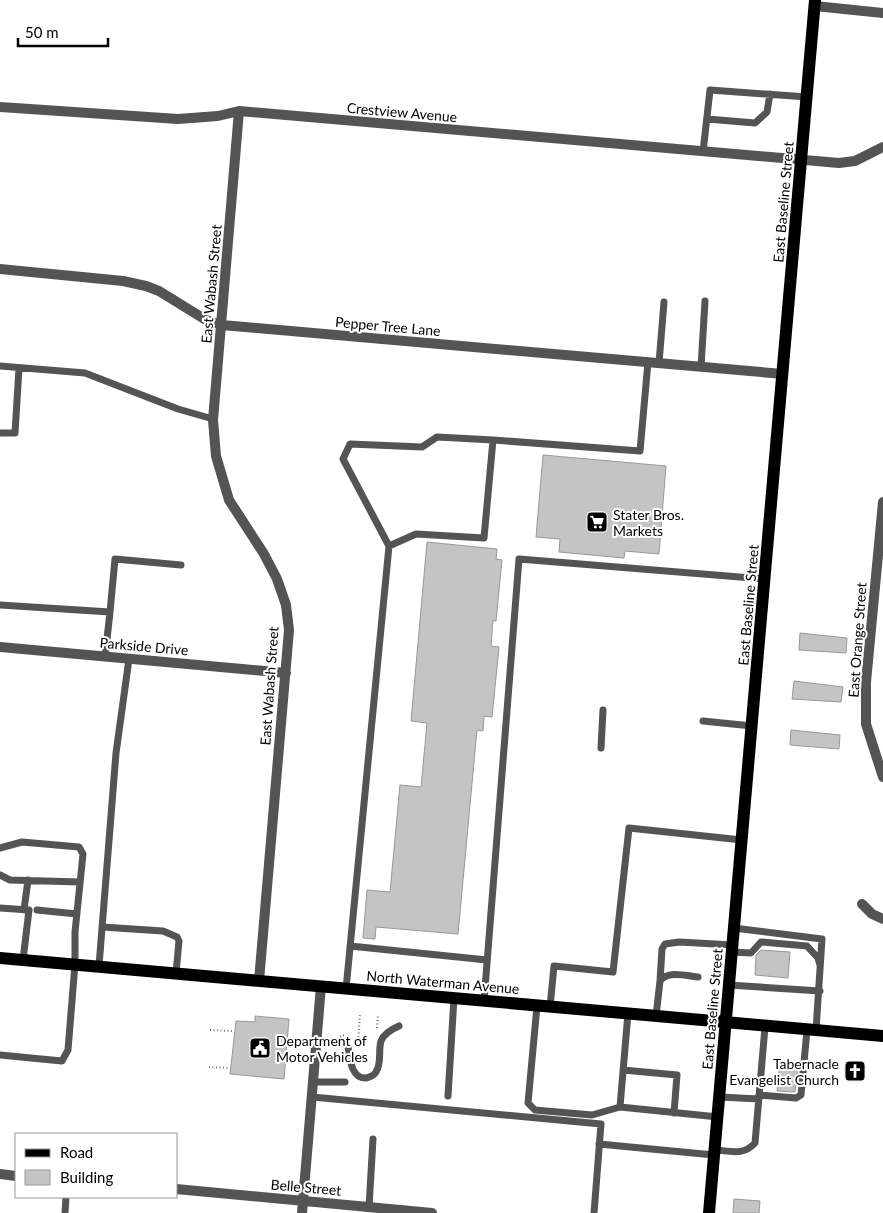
<svg xmlns="http://www.w3.org/2000/svg" width="883" height="1213" font-family="Lato,sans-serif">
  <style>
    .building { fill: #c4c4c4; stroke: #989898 }
    .lines { fill: none; stroke-linecap: round; stroke-linejoin: round }
    .path { stroke: #767676; stroke-width: 2; stroke-dasharray: 1 2.5; stroke-linecap: butt }
    .lane { stroke: #545454; stroke-width: 7 }
    .street { stroke: #545454; stroke-width: 10 }
    .primary { stroke: #000; stroke-width: 12 }
    .labels { text-anchor: middle; dominant-baseline: central; stroke-width: 4; stroke-linejoin: round; paint-order: stroke }
    .street-label { font-size: 14px; fill: #000; stroke: #fff }
    .poi-label { font-size: 14px; fill: #000; stroke: #fff; text-anchor: start }
  </style>
  <rect width="100%" height="100%" fill="#fff"/>
  <path class="building" d="M543 455 666 466 659 554 625 551 624 558 559 552 560 539 536 537Z
    M427 542 497 549 496 559 502 560 496 621 493 620 491 646 499 647 492 717 484 716 483 731 477 730 458 934 376 927 375 939 363 938 367 890 390 892 400 785 421 787 427 723 411 721Z
    M800 633 847 638 846 653 799 650Z
    M794 681 843 687 841 702 792 699Z
    M791 730 840 735 839 749 790 745Z
    M761 950 790 952 788 978 755 975 756 955Z
    M255 1016 289 1019 284 1079 230 1074 236 1021 255 1022Z
    M780 1062 798 1065 795 1092 777 1091Z
    M734 1199 760 1201 759 1213H733Z"/>
  <g class="lines">
    <path class="path" d="M377 1028 378 1016
      M210 1030 232 1031
      M358 1044 360 1014
      M329 1045 342 1035 349 1037
      M359 1059 369 1061
      M209 1067 229 1068"/>
    <path class="lane" d="M707 119 755 123 767 112 770 94
      M703 152 710 90 807 97
      M659 363 664 302
      M0 366 85 373 178 409 213 419
      M701 367 705 301
      M0 433H15L19 368
      M493 440 640 451 648 362
      M0 605 110 612 105 657
      M110 612 115 559 181 565
      M703 721 752 726
      M601 748 603 710
      M0 848 22 842 79 847 83 854 75 932V964L68 1050 62 1061 0 1055
      M0 875 10 880 80 882
      M0 908 29 910 23 960
      M24 910 28 880
      M37 910 77 914
      M102 927 163 931 177 937 179 941 176 973
      M734 928 822 939 816 1030
      M350 946 487 960
      M732 952 751 953 761 942 807 946 818 958 820 965
      M99 966 116 753 129 659
      M660 981 662 949 665 944 679 942 733 945
      M729 985 820 991
      M346 989 389 546 343 459 350 444 422 447 437 437 493 440 484 538 416 534 389 546
      M484 1001 519 559 765 579
      M537 1006 528 1103 535 1110 592 1115 620 1107
      M550 1007 554 966 613 972 629 828 742 840
      M628 1013 620 1107 718 1117
      M656 1016 660 981C668 970 687 976 698 977
      M348 1047C350 1058 351 1079 366 1078 370 1077 374 1076 376 1072 382 1063 378 1051 381 1041 384 1033 392 1029 399 1026
      M623 1070 677 1075 674 1113
      M313 1082H345
      M759 1095 796 1098 801 1095 807 1030
      M448 1096 454 998
      M312 1097 601 1124 594 1213
      M720 1097 759 1099
      M599 1144 714 1155
      M715 1150C731 1151 743 1156 755 1143L765 1027
      M369 1207 373 1139
      M65 1213 66 1197"/>
    <path class="street" d="M815 6 883 13
      M0 107 178 119 218 116 239 111 839 163 855 161 883 147
      M239 111 213 420 216 456 229 500 264 554 277 579 286 605 289 630 259 981
      M0 269 123 281 146 286 159 291 206 320 222 325 783 374
      M883 502 866 682V724L883 777
      M0 647 286 673
      M862 904 872 914 883 919
      M0 1174 16 1176
      M176 1189 432 1213
      M302 1213 321 986"/>
    <path class="primary" d="M0 958 883 1036
      M709 1213 815 0"/>
  </g>
  <defs>
    <g id="supermarket-square" transform="scale(1.125)"><rect x="-9" y="-9" width="18" height="18" rx="4" fill="#000" stroke="#fff"/><path d="M-6-5.5h2.5l.6 2H6L4.5 2H-2.5L-4.4-4H-6ZM-1.5 3.2a1.3 1.3 0 1 0 .1 0ZM3 3.2a1.3 1.3 0 1 0 .1 0Z" fill="#fff"/></g>
    <g id="civic-square" transform="scale(1.125)"><rect x="-9" y="-9" width="18" height="18" rx="4" fill="#000" stroke="#fff"/><path d="M-.6-6.5H3V-4.5H.6V-3L4-1V1h2V6H-6V1h2V-1L-.6-3ZM-1.2 2.5V6h2.4V2.5Z" fill="#fff"/></g>
    <g id="church-square" transform="scale(1.125)"><rect x="-9" y="-9" width="18" height="18" rx="4" fill="#000" stroke="#fff"/><path d="M-1.2-6h2.4v3.5h3.3v2.4h-3.3V6h-2.4V-.1h-3.3v-2.4h3.3Z" fill="#fff"/></g>
  </defs>
  <g fill-rule="evenodd">
    <use href="#supermarket-square" x="597" y="522"/>
    <use href="#civic-square" x="260" y="1048"/>
    <use href="#church-square" x="855" y="1071"/>
  </g>
  <g class="labels">
    <g class="street-label">
      <text transform="translate(402 112) rotate(5)">Crestview Avenue</text>
      <text transform="translate(783 202) rotate(-85)">East Baseline Street</text>
      <text transform="translate(211 284) rotate(-85)">East Wabash Street</text>
      <text transform="translate(388 326) rotate(5)">Pepper Tree Lane</text>
      <text transform="translate(748 605) rotate(-85)">East Baseline Street</text>
      <text transform="translate(857 640) rotate(-86)">East Orange Street</text>
      <text transform="translate(144 646) rotate(5)">Parkside Drive</text>
      <text transform="translate(269 686) rotate(-86)">East Wabash Street</text>
      <text transform="translate(443 982) rotate(5)">North Waterman Avenue</text>
      <text transform="translate(712 1009) rotate(-85)">East Baseline Street</text>
      <text transform="translate(306 1187) rotate(5)">Belle Street</text>
    </g>
    <g class="poi-label">
      <text x="613" y="514">Stater Bros.<tspan x="613" dy="16">Markets</tspan></text>
      <text x="276" y="1040">Department of<tspan x="276" dy="16">Motor Vehicles</tspan></text>
      <text x="839" y="1063" text-anchor="end">Tabernacle<tspan x="839" dy="16">Evangelist Church</tspan></text>
    </g>
  </g>
  <rect x="15" y="1133" width="162" height="65" fill="#ffffff" stroke="#999999"/>
  <rect x="25" y="1149" width="25" height="8" fill="#000000" stroke="#999999"/>
  <text x="60" y="1158" font-size="15" fill="#000000">Road</text>
  <rect x="25" y="1170" width="25" height="15" fill="#c4c4c4" stroke="#999999"/>
  <text x="60" y="1183" font-size="15" fill="#000000">Building</text>
  <path d="M18 38v8h90v-8" fill="none" stroke="#000000" stroke-width="2.5"/>
  <text x="25" y="38" font-size="15" fill="#000000" stroke="#ffffff" stroke-width="4" paint-order="stroke">50 m</text>
</svg>
